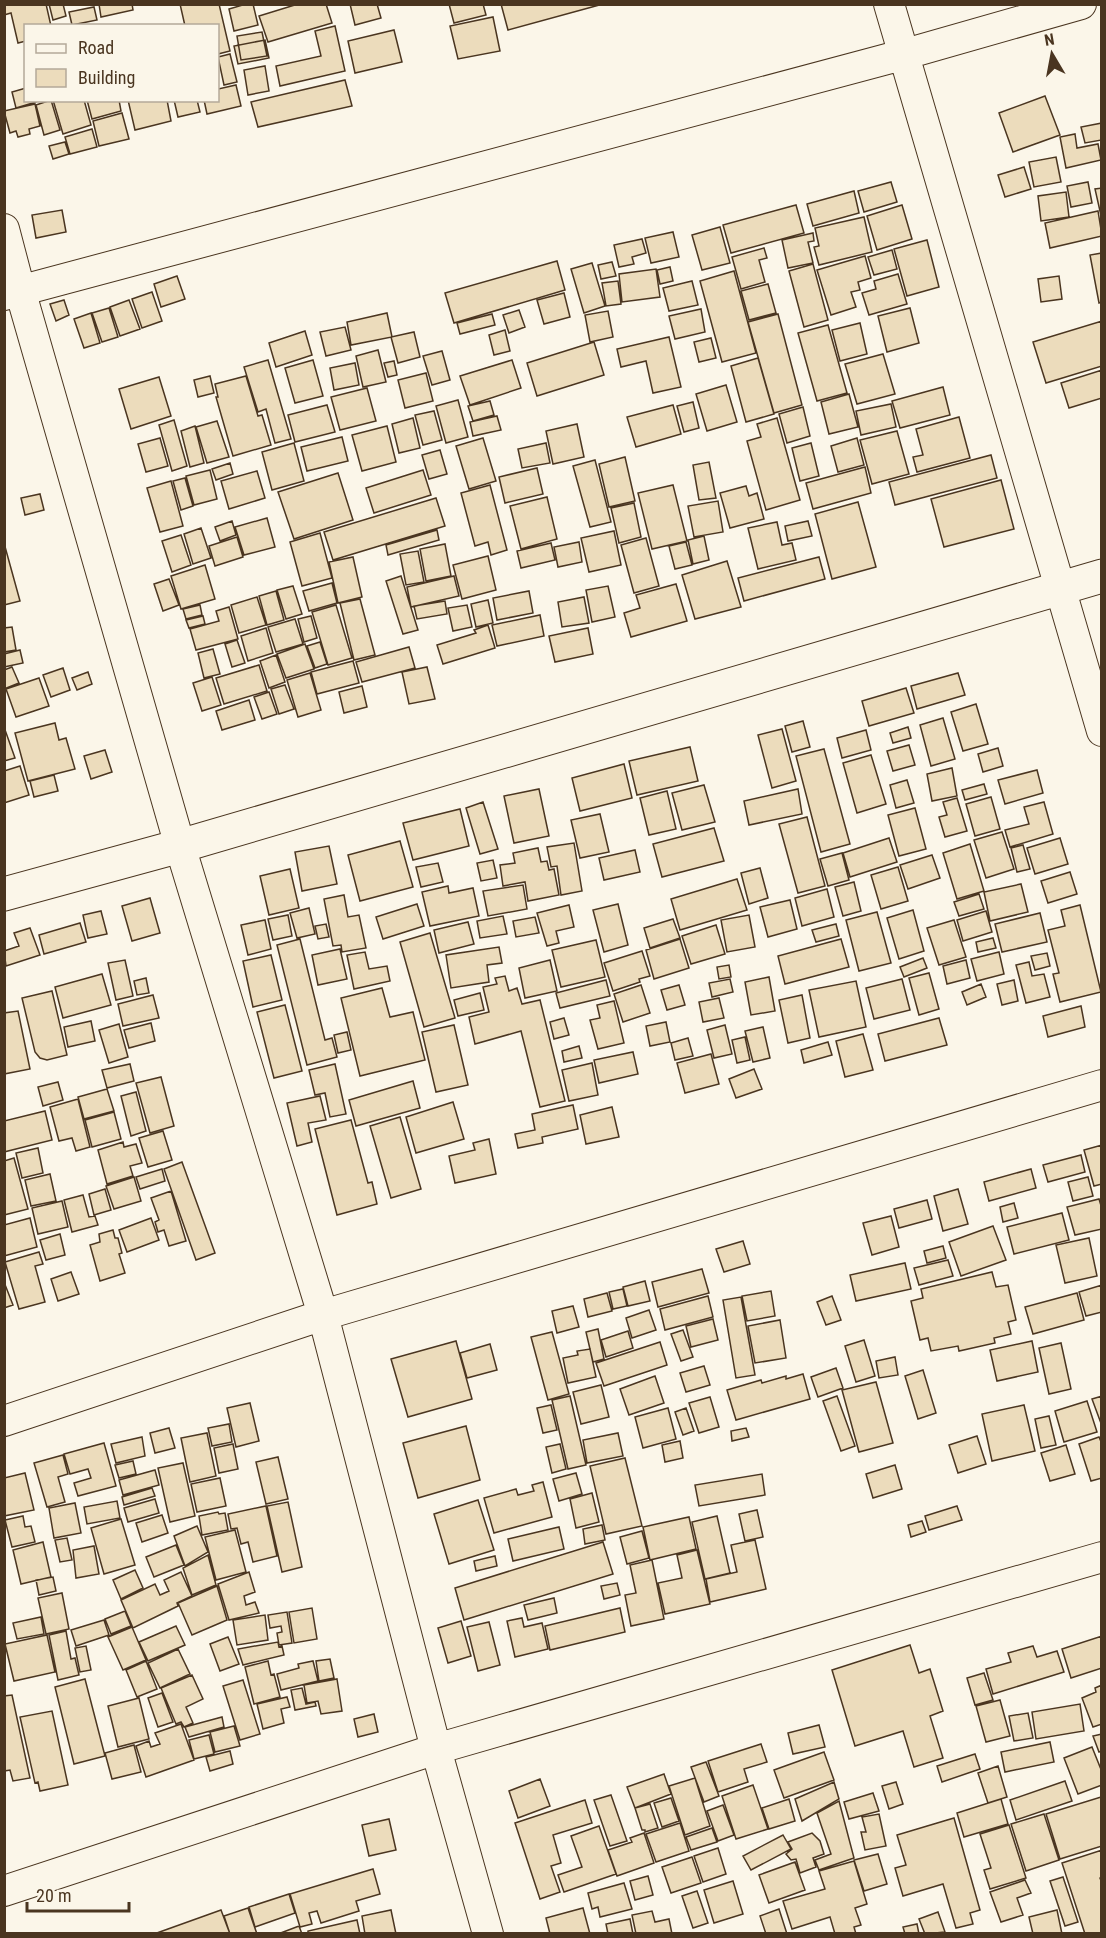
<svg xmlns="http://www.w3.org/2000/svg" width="1106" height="1938" font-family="'Roboto Condensed',sans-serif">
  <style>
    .building { fill: #ecdcbc; stroke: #4a3520; stroke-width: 1.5 }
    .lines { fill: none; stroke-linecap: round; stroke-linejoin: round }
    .street-casing { stroke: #4a3520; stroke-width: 32 }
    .secondary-casing { stroke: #4a3520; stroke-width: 35 }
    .street { stroke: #fbf6e9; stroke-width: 30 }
    .secondary { stroke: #fbf6e9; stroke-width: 33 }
  </style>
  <rect width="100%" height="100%" fill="#fbf6e9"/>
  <path class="building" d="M4 4H46L51 26H26V41L18 43 11 13 4 15Z
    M49 4H63L66 16 53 20Z
    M99 4H132L133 10 101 17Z
    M180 4H219L230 51 218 54V26H185Z
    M246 4H253L258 25 234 31 229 9Z
    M298 4H326L332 23 268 42 259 16Z
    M350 4H377L381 18 355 25Z
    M449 4H483L486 15 454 23Z
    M501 4H603L508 30Z
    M94 7 97 20 72 25 69 12Z
    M493 17 500 51 458 59 450 26Z
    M335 26 345 71 280 86 276 66 321 56 315 31Z
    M394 30 402 62 355 73 348 41Z
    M262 32 267 56 241 60 237 36Z
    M265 40 269 58 238 64 234 46Z
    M230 54 237 82 224 85 218 57Z
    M265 66 269 91 248 95 244 70Z
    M345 80 352 106 258 127 251 102Z
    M236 85 241 106 207 114 204 100H218V89Z
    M26 88V100H36V102L16 108 12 92Z
    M1045 96 1060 135 1013 152 999 113Z
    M51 100 60 130 44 135 36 105Z
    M53 100H84L91 125 63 134Z
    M87 100H119L121 111 92 119Z
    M128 100H167L171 121 135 130Z
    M174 100H197L200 112 178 117Z
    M35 104 40 126 29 129 30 134 18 137 16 131 10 133 4 111Z
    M122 113 129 139 99 146 93 121Z
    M1102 123V144L1101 140 1085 143 1081 127Z
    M92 129 97 147 70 154 65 137Z
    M1075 134 1077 148 1098 144 1101 160 1066 168 1060 137Z
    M65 142 69 154 53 159 49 146Z
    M1056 157 1061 182 1034 187 1029 162Z
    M1024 167 1031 189 1005 197 998 175Z
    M891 182 897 202 864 212 858 191Z
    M1088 182 1092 203 1071 207 1067 186Z
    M1102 188V220L1095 189Z
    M854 191 859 213 813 226 807 204Z
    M1066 192 1069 217 1041 221 1038 196Z
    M796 205 804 233 731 253 723 225Z
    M902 205 912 239 877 250 867 216Z
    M62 210 66 232 36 238 32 215Z
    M1098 211 1102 236 1050 248 1045 223Z
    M864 217 872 252 819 265 814 247 819 246 815 228Z
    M720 227 730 263 702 270 692 235Z
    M673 232 679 257 651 263 645 238Z
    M813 233 814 241 808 242 813 263 788 268 782 240Z
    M642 239 646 253 632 257 634 264 619 267 614 245Z
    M927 240 939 287 907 296 894 249Z
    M764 248 767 258 759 260 765 282 741 289 732 257Z
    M892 250 897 269 874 275 868 257Z
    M1102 253V302L1099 303 1090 255Z
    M865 256 871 278 858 282 860 290 851 292 856 307 831 315 817 270Z
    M557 261 565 290 454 323 445 293Z
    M612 262 616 276 601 279 598 265Z
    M592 263 605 306 584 313 571 269Z
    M813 264 828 320 804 327 789 271Z
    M670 267 673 281 660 284 657 270Z
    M656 269 660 297 622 302 619 274Z
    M734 271 756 353 722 362 700 281Z
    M898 274 907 304 869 315 862 293 876 289 874 281Z
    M177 276 185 299 161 307 154 284Z
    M1059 276 1062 299 1041 302 1038 279Z
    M618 281 621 304 606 306 602 283Z
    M692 281 698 305 669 311 663 288Z
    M768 284 776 313 749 320 741 291Z
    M152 292 162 321 142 328 132 299Z
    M564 293 570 317 544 324 537 300Z
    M64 300 69 315 56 321 50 304Z
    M129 300 140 329 120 336 110 307Z
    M109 308 118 337 102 342 92 313Z
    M910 308 919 343 887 352 878 316Z
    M701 309 705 332 675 339 669 316Z
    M519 310 525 327 509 333 503 315Z
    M608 311 613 337 590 342 585 315Z
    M91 313 100 343 84 348 74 319Z
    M387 313 392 337 351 345 347 322Z
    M492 314 495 325 460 334 457 323Z
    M778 314 802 405 774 413 748 322Z
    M1102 321V366L1046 383 1033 342Z
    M860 323 867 354 840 361 832 330Z
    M828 325 847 393 817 401 798 333Z
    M345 327 351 350 326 356 320 332Z
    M505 330 510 351 494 355 489 335Z
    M305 331 312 355 276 367 269 343Z
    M414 332 420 357 398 363 391 337Z
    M669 337 681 387 653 393 646 361 621 367 617 349Z
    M711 338 716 358 699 362 694 342Z
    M594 342 604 375 537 396 527 363Z
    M378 350 386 382 363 387 356 356Z
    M442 351 450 380 432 385 423 356Z
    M883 354 895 394 857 404 845 364Z
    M758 358 774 414 746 422 731 366Z
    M268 360 291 439 275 443 266 409 258 412 244 367Z
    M313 360 323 396 295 403 285 368Z
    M512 360 521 388 470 405 460 376Z
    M394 361 397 375 388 377 384 363Z
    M355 363 359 385 334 390 330 368Z
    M1102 370V398L1069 408 1061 383Z
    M426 373 433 401 405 408 398 380Z
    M210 376 214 393 198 397 194 380Z
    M246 376 258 416 262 415 271 445 233 456 216 397H218L215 384Z
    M159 377 171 416 131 429 119 389Z
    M726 385 737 422 707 431 696 394Z
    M943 387 950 415 900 428 892 401Z
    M367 388 376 421 340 430 331 397Z
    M849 394 858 427 829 434 821 402Z
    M458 400 468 437 446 443 436 406Z
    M490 401 494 415 473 421 468 406Z
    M693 402 699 428 684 432 677 406Z
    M891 404 896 427 861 435 856 411Z
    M327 405 335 432 295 442 288 415Z
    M673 405 681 434 636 447 627 417Z
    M803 407 810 436 787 443 779 414Z
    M434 411 442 440 423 445 415 415Z
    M497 416 501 430 473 436 470 422Z
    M959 417 970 458 917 472 913 457 923 455 916 429Z
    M413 418 420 448 399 453 392 424Z
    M777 418 800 500 766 510 747 441 761 437 757 424Z
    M174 420 187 466 172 471 159 425Z
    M217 421 229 457 207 463 196 427Z
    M577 424 584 457 553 464 546 431Z
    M195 426 204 463 190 467 181 431Z
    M387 426 396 462 362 471 352 435Z
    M897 431 909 474 872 484 860 440Z
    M342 437 348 461 307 471 301 447Z
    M160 438 168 466 146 472 138 444Z
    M483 438 496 481 469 489 456 446Z
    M857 438 864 465 838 472 831 446Z
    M294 443 304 481 272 490 262 452Z
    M546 443 550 463 522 468 518 449Z
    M811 443 819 476 800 481 792 448Z
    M440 450 447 474 429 479 422 455Z
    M991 455 997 478 895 505 889 482Z
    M625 457 635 501 609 507 599 464Z
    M595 460 611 522 590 527 573 466Z
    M709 462 716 498 699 500 693 465Z
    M230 463 233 474 216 480 212 469Z
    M865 467 871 493 813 509 806 483Z
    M537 468 543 494 505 503 499 477Z
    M210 470 217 499 194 505 186 476Z
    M423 470 431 495 374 513 366 488Z
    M257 471 265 498 229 509 221 481Z
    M338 473 353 520 294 539 278 492Z
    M185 478 193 506 181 510 173 481Z
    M1001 480 1014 529 944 547 931 499Z
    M171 481 183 526 160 532 147 488Z
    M490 485 507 550 491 555 488 542 475 546 461 493Z
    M673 485 687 541 652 549 638 493Z
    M746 486 749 496 757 493 764 519 730 528 720 493Z
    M40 494 44 510 25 515 21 498Z
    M547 497 557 539 521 549 510 506Z
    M436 498 445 526 333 560 324 532Z
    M718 501 723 532 694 537 688 506Z
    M858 502 876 567 832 579 815 514Z
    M634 503 641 537 619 543 611 508Z
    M267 518 275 547 244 555 235 527Z
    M232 521 236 535 220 541 215 527Z
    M808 521 812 536 788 541 785 526Z
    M777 522 782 545 792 543 796 560 758 569 748 528Z
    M201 528 211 558 193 564 184 534Z
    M437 530 439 540 388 555 386 545Z
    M614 531 621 565 589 572 581 538Z
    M320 533 332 578 302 586 290 542Z
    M181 535 191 565 172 572 162 541Z
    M704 536 709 560 693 564 688 540Z
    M237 537 243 557 215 566 209 546Z
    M646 538 659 586 634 593 621 545Z
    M579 542 582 562 558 567 554 547Z
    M686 542 692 565 675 569 669 546Z
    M4 543 20 601 4 605Z
    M551 543 555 560 521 568 517 551Z
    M445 544 451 576 426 581 420 549Z
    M418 551 424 582 406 585 400 554Z
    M488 556 496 590 462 599 453 565Z
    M353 557 362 597 338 603 329 562Z
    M819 557 825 579 744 601 738 578Z
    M727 561 741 607 695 619 682 575Z
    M205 565 215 599 181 609 171 576Z
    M401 576 418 630 403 634 386 581Z
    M454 576 459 596 411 607 407 587Z
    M169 579 179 605 163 611 154 584Z
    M332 583 337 603 309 611 303 591Z
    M676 584 687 621 631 637 624 613 640 608 636 595Z
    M293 586 302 614 286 619 277 590Z
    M608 586 615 617 592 622 586 590Z
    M276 591 284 620 267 625 259 596Z
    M529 591 533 613 497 620 493 598Z
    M257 597 266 625 239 633 231 605Z
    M584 597 589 623 562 627 558 602Z
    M360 599 375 655 354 660 340 603Z
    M488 600 493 623 476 627 471 604Z
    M445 601 447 614 417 619 414 606Z
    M200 605 202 615 186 619 183 609Z
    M336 605 352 658 328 665 312 612Z
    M467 605 472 627 453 631 448 608Z
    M229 607 238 639 196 650 190 629 219 621 216 611Z
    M540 615 544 636 497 646 492 625Z
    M203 616 205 624 189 628 186 620Z
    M311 616 317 638 304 642 298 619Z
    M295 619 303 644 276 652 268 627Z
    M488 625 495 648 443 664 437 645 476 633 474 630Z
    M12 627 16 650 4 652V628Z
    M266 628 273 653 248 661 241 636Z
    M588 628 593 654 555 662 549 636Z
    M237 640 245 663 232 667 225 644Z
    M320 642 327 664 315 668 307 646Z
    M305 644 314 669 286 678 277 654Z
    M409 647 415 668 362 682 356 662Z
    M213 649 220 674 204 678 198 653Z
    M20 650 23 663 4 667V654Z
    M276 655 285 682 269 688 260 661Z
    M353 661 359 683 317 694 311 672Z
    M259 665 267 691 224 704 216 678Z
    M12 667 19 683 4 689V670Z
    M427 667 435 699 409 704 402 672Z
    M63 668 70 690 51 697 43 675Z
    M88 672 92 684 77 690 72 678Z
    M310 673 321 710 298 717 287 680Z
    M958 673 965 695 917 709 911 686Z
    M212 677 221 705 202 711 193 683Z
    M39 678 49 706 16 717 6 689Z
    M285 685 294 709 279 714 271 689Z
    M362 686 367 707 344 713 339 692Z
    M906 688 914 713 869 726 862 701Z
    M269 692 277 714 262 719 254 697Z
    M249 700 255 720 222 730 216 711Z
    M976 704 988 744 963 751 951 712Z
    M943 718 955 759 931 766 920 725Z
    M803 721 810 747 792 752 785 726Z
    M55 723 59 740 66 738 75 769 28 781 15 733Z
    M4 727 15 758 4 761Z
    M908 727 911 738 893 743 890 733Z
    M782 729 796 781 772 788 758 735Z
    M866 730 871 750 842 758 837 738Z
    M909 745 915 765 893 771 887 751Z
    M690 747 698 781 637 795 629 761Z
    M998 748 1003 766 983 772 978 754Z
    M824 749 850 844 821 852 796 756Z
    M105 750 112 772 91 779 84 756Z
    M871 755 886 804 857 813 843 763Z
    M624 764 632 798 580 811 572 778Z
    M20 766 29 795 4 803V771Z
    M952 768 957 796 932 801 927 774Z
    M1037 770 1043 793 1005 804 998 780Z
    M54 775 58 791 34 797 30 781Z
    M907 780 914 803 896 808 890 785Z
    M984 784 987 794 965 800 962 790Z
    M704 785 715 822 682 830 672 793Z
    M539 789 549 836 514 843 504 796Z
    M798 789 802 814 749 825 744 801Z
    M667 791 676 829 649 835 640 798Z
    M991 797 1000 829 975 836 966 804Z
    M957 798 967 831 945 837 939 817 947 815 943 802Z
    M483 802 498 849 480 854 466 808Z
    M1044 802 1053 834 1010 847 1005 830 1029 824 1024 807Z
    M915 808 926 849 899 856 888 815Z
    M460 809 469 846 413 860 403 823Z
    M600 814 609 852 580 858 571 820Z
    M807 817 825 886 798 893 779 824Z
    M714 828 724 861 662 877 653 844Z
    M1002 832 1014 869 986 878 974 840Z
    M889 838 897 862 850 877 843 853Z
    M1060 838 1068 864 1035 874 1027 848Z
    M400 841 413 887 360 901 348 855Z
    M574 843 582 891 561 895 557 866 551 867 547 847Z
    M970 844 984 891 957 899 943 853Z
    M1023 845 1030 869 1017 872 1011 848Z
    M329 846 337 884 302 891 295 852Z
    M538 848 541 862 547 861 549 870 554 869 559 895 528 901 525 882 503 886 500 865 515 863 513 853Z
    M635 850 640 872 604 880 599 858Z
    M842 853 849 880 828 886 820 859Z
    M932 855 940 878 908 889 900 865Z
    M493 860 497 878 481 881 477 863Z
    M438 863 443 882 421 887 416 867Z
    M898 867 908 901 881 909 871 875Z
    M760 868 768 898 749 904 741 873Z
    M290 869 299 908 269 915 260 876Z
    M1070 872 1077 894 1048 903 1041 881Z
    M737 879 747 910 680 930 671 899Z
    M854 882 861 911 843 916 835 887Z
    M1021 884 1028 912 990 921 984 892Z
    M523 885 527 909 488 916 483 891Z
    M448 886 449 893 473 888 479 916 430 926 422 892Z
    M827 889 834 917 802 926 795 898Z
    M979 894 984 909 959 916 954 902Z
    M344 895 348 917 359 915 366 948 342 952 341 945 333 946 324 899Z
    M150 898 160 933 132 941 122 906Z
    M790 900 797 929 768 937 760 907Z
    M417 904 424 926 383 939 376 917Z
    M618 904 628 945 604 952 593 910Z
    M569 905 574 927 556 931 559 943 547 946 537 913Z
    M1080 905 1101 992 1060 1002 1053 974 1059 973 1048 930 1065 926 1061 910Z
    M309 908 315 934 297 938 290 913Z
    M913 910 924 951 899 959 887 918Z
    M101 911 107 934 88 938 83 915Z
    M986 911 992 932 963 941 957 920Z
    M877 912 891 963 859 971 846 920Z
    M1040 913 1047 942 1002 952 995 924Z
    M288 915 292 936 273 940 268 919Z
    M749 915 755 947 727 952 721 920Z
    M503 916 507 934 480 938 477 921Z
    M535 917 539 933 516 937 513 921Z
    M673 919 680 938 650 948 644 928Z
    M265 920 271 949 248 955 241 925Z
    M954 920 966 957 939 965 927 928Z
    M468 922 474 944 439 953 434 930Z
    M80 923 86 942 44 954 39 935Z
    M326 924 329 937 318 939 315 926Z
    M836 924 839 936 816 942 812 930Z
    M716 925 725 954 691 964 682 936Z
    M30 928 40 955 6 966 4 951 19 946 14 933Z
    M430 933 455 1018 424 1027 400 942Z
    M993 938 996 948 978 952 976 942Z
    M300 939 325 1040 332 1038 337 1057 307 1065 277 945Z
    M680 939 689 968 654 979 646 950Z
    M841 939 849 967 785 984 778 956Z
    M596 940 605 977 561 987 552 950Z
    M499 947 502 963 487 965 489 982 451 988 446 955Z
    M340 949 347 979 318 985 312 955Z
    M642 951 650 976 639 979 640 982 613 991 604 963Z
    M365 952 369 969 387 966 390 981 354 989 347 955Z
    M999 952 1004 974 977 981 971 959Z
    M1047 953 1050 966 1035 970 1031 956Z
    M271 955 282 1000 253 1007 243 961Z
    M923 958 927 968 904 977 900 967Z
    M125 960 133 996 116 1000 108 963Z
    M550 960 557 991 525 998 519 968Z
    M966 960 970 978 947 984 943 966Z
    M1029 962 1032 976 1044 974 1050 997 1026 1003 1016 965Z
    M729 965 731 977 719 979 717 967Z
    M929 973 939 1009 919 1015 909 978Z
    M102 974 111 1005 63 1018 55 987Z
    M505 976 509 991 517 988 522 1004 540 1000 565 1101 540 1107 521 1031 475 1044 469 1017 489 1012 483 987 497 984 495 978Z
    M769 977 775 1011 751 1015 745 982Z
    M146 978 149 993 137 995 134 981Z
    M730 979 733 992 712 997 709 983Z
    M902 979 910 1010 874 1019 866 988Z
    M606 980 610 996 560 1008 556 993Z
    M1014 980 1018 1001 1002 1005 997 984Z
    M856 981 866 1027 819 1037 809 990Z
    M981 984 986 997 967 1005 962 992Z
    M641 985 650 1013 623 1022 614 994Z
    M679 985 685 1005 667 1010 661 990Z
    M382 988 390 1017 413 1012 425 1060 360 1076 341 998Z
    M52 991 67 1055 47 1060 40 1058 35 1052 22 998Z
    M480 993 484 1010 458 1016 454 1000Z
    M153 995 159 1018 123 1026 118 1004Z
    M802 995 810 1038 788 1043 779 1000Z
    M719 998 724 1018 703 1022 699 1002Z
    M614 1001 624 1043 598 1049 590 1020 600 1018 597 1005Z
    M285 1005 302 1071 274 1078 257 1012Z
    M1081 1006 1085 1027 1048 1037 1043 1016Z
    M18 1011 30 1069 4 1074V1013Z
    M564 1018 569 1035 554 1039 550 1022Z
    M939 1018 947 1045 885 1061 878 1034Z
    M91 1021 95 1041 68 1047 64 1027Z
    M666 1022 670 1042 650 1046 646 1026Z
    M151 1023 155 1041 129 1048 124 1030Z
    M119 1024 128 1057 109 1063 99 1030Z
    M454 1025 468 1085 436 1092 422 1032Z
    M725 1025 732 1054 714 1058 707 1030Z
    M763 1027 770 1058 753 1062 745 1031Z
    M347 1032 351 1050 338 1053 334 1035Z
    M863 1034 873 1070 845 1077 836 1041Z
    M745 1037 750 1060 737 1063 732 1040Z
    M688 1038 693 1056 675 1060 671 1043Z
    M828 1042 832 1055 804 1063 801 1050Z
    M579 1046 582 1058 564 1062 562 1051Z
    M633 1052 638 1074 599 1083 594 1060Z
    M711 1054 719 1084 685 1093 677 1063Z
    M592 1063 598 1095 569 1101 562 1070Z
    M130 1064 134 1081 107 1088 102 1070Z
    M335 1064 346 1114 330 1117 325 1093 315 1095 309 1070Z
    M754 1069 762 1089 736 1098 729 1079Z
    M161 1077 174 1126 150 1133 136 1083Z
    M413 1081 420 1108 356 1126 349 1100Z
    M58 1082 63 1100 43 1106 38 1087Z
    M107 1089 114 1111 84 1119 78 1097Z
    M136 1092 146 1131 131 1136 121 1096Z
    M320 1096 326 1120 308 1123 312 1142 297 1146 287 1103Z
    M78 1099 90 1147 76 1151 72 1138 59 1141 50 1107Z
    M453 1102 464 1139 416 1153 406 1117Z
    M573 1105 578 1129 542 1137 543 1143 518 1148 515 1134 535 1130 532 1114Z
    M612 1107 619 1137 586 1144 580 1115Z
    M45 1111 52 1140 4 1152V1121Z
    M114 1112 121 1139 92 1147 85 1120Z
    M400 1117 421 1189 391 1198 370 1126Z
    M351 1120 368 1183 372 1182 377 1204 337 1215 315 1129Z
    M163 1131 172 1160 148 1167 139 1138Z
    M489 1139 496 1174 455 1183 449 1156 475 1150 473 1143Z
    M123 1142 124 1147 136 1144 142 1163 130 1166 133 1176 107 1184 98 1150Z
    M1102 1145V1184L1094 1186 1084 1150Z
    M38 1148 43 1173 22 1178 16 1153Z
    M1081 1155 1085 1172 1048 1182 1043 1165Z
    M14 1158 28 1209 4 1215V1161Z
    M182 1162 215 1253 196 1260 164 1169Z
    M162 1169 165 1181 140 1189 136 1177Z
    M1031 1169 1036 1188 989 1201 984 1182Z
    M50 1174 56 1201 31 1206 25 1180Z
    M134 1177 141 1201 114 1209 106 1186Z
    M1088 1177 1093 1196 1073 1201 1068 1182Z
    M105 1189 111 1210 94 1215 89 1194Z
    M958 1189 968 1224 943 1231 934 1196Z
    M171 1191 186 1241 169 1246 164 1230 158 1232 155 1222 159 1220 151 1198Z
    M83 1195 89 1217 95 1216 98 1225 72 1232 64 1200Z
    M1099 1199 1102 1209V1229L1075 1235 1067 1207Z
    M927 1200 932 1219 899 1228 894 1209Z
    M62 1201 68 1227 38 1234 32 1208Z
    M1014 1203 1018 1218 1003 1222 1000 1207Z
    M1062 1213 1069 1240 1014 1254 1007 1227Z
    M891 1216 899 1247 872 1255 863 1223Z
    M30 1218 37 1247 4 1256V1225Z
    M151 1218 159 1240 127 1252 119 1230Z
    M993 1226 1006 1260 961 1276 949 1242Z
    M113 1230 115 1238H118L122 1253 119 1254 125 1273 100 1281 90 1245 100 1242 99 1234Z
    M60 1234 65 1255 46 1260 40 1240Z
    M1089 1238 1097 1276 1065 1283 1056 1245Z
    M743 1241 750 1264 724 1272 716 1249Z
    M943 1246 946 1258 927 1263 924 1251Z
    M39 1252 43 1264 35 1266 45 1302 19 1309 5 1262Z
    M948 1260 953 1276 919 1285 914 1268Z
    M905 1263 911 1289 856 1301 850 1275Z
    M702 1269 709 1293 658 1307 652 1282Z
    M71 1272 79 1294 58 1301 51 1279Z
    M992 1272 996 1287 1008 1285 1016 1320 1008 1322 1011 1334 994 1338 995 1343 959 1351 958 1346 931 1351 928 1338 920 1340 911 1301 923 1298 921 1289Z
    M645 1281 650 1301 628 1306 623 1287Z
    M4 1282 13 1305 4 1308Z
    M1102 1285V1312L1086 1316 1079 1292Z
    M623 1289 627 1306 613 1309 609 1292Z
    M771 1291 775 1316 747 1321 742 1296Z
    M607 1293 612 1311 588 1317 584 1299Z
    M1077 1293 1084 1320 1033 1334 1025 1307Z
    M708 1296 713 1317 665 1330 660 1309Z
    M832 1296 841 1320 826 1325 817 1302Z
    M741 1297 755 1375 736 1378 723 1300Z
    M573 1306 579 1327 557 1333 552 1311Z
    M649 1310 656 1330 632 1338 626 1318Z
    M713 1319 718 1340 691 1347 686 1326Z
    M780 1320 786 1358 755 1363 748 1326Z
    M598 1329 604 1359 593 1362 586 1332Z
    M683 1330 693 1357 681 1361 671 1334Z
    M628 1331 633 1348 606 1357 601 1340Z
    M552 1332 569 1394 548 1400 531 1337Z
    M864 1340 875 1376 856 1382 845 1346Z
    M456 1341 472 1399 408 1417 391 1359Z
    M1032 1341 1038 1372 997 1381 990 1350Z
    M660 1342 667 1365 604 1386 596 1363Z
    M1061 1343 1071 1389 1049 1394 1039 1348Z
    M490 1344 497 1370 467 1378 460 1353Z
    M590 1349 596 1377 568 1383 563 1358 578 1355 577 1351Z
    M895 1357 898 1375 879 1378 876 1361Z
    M704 1366 710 1385 686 1392 680 1373Z
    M836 1368 843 1388 818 1397 811 1377Z
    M923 1370 936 1413 918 1419 905 1376Z
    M803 1374 810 1399 736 1420 727 1390 761 1380 762 1383 786 1376V1379Z
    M655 1376 664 1403 629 1415 620 1389Z
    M876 1382 893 1443 859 1452 842 1390Z
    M601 1385 609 1417 581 1424 573 1392Z
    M570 1396 586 1465 568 1469 552 1400Z
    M837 1396 855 1446 841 1451 823 1401Z
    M1102 1396V1426L1092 1399Z
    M710 1397 719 1427 699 1433 689 1403Z
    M1087 1401 1097 1432 1064 1442 1055 1411Z
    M250 1403 259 1441 236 1447 227 1408Z
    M551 1405 557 1430 543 1433 537 1408Z
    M1024 1405 1035 1451 992 1461 982 1414Z
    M668 1408 676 1439 643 1448 635 1417Z
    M686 1408 694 1431 683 1435 675 1412Z
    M1049 1416 1056 1445 1041 1448 1035 1419Z
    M229 1424 232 1442 212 1446 208 1428Z
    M466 1426 480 1480 418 1498 403 1443Z
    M169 1428 175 1448 155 1453 150 1433Z
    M746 1428 749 1437 732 1441 731 1431Z
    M207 1433 216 1476 190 1482 181 1438Z
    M618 1433 623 1456 587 1463 583 1440Z
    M977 1436 986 1464 958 1473 949 1445Z
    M142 1437 145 1456 116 1463 111 1444Z
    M1099 1437 1102 1444V1478L1091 1481 1079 1444Z
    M680 1441 683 1458 665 1462 662 1445Z
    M104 1443 116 1486 78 1496 74 1483 91 1478 88 1469 70 1474 64 1454Z
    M233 1444 238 1469 219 1473 214 1448Z
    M560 1444 566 1469 552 1473 546 1447Z
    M1066 1445 1075 1474 1050 1481 1041 1453Z
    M63 1455 68 1474 58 1477 65 1502 47 1507 34 1463Z
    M278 1457 288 1499 266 1504 256 1462Z
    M625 1458 642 1526 606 1534 590 1466Z
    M133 1461 136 1474 119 1478 115 1465Z
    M183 1463 195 1516 170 1522 158 1468Z
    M895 1465 902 1489 873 1498 866 1474Z
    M155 1470 159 1485 123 1495 119 1480Z
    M25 1473 34 1510 4 1516V1478Z
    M576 1473 582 1494 559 1501 553 1479Z
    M762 1474 765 1495 699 1506 695 1485Z
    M220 1478 226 1506 197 1512 191 1484Z
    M543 1482 552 1517 494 1533 484 1498 516 1489 518 1495 534 1491 532 1485Z
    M152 1488 155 1496 124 1505 122 1497Z
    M592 1493 599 1522 576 1528 570 1499Z
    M155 1499 159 1513 128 1522 124 1508Z
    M478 1500 494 1550 449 1564 434 1514Z
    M117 1501 120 1518 87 1524 84 1507Z
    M288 1502 302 1567 282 1572 267 1506Z
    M75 1503 81 1533 54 1538 49 1508Z
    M266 1506 277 1556 253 1562 248 1542 241 1544 237 1528 231 1529 228 1514Z
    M957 1506 962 1520 929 1530 925 1516Z
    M757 1510 763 1537 745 1541 739 1514Z
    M218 1512 219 1514 225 1513 228 1530 202 1535 199 1516Z
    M162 1515 168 1533 142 1542 136 1523Z
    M23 1516 25 1527 31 1526 35 1542 12 1547 5 1520Z
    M717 1516 730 1573 705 1579 692 1522Z
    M689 1517 696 1549 650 1560 643 1527Z
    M121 1519 135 1565 104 1574 91 1528Z
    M922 1521 926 1532 911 1537 908 1525Z
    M602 1525 605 1540 585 1544 583 1529Z
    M197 1526 208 1552 185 1566 174 1536Z
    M559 1527 564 1549 513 1561 508 1539Z
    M235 1530 246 1572 216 1580 205 1537Z
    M642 1531 649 1558 627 1564 620 1537Z
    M67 1538 72 1560 60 1562 55 1540Z
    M755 1540 766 1589 710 1602 706 1579 737 1572 731 1545Z
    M43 1542 51 1577 21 1584 13 1550Z
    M603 1542 613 1574 464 1620 455 1588Z
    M176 1545 184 1565 154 1577 146 1557Z
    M94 1546 99 1574 76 1578 73 1550Z
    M697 1550 710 1604 665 1614 658 1583 682 1578 677 1555Z
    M208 1555 216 1585 192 1595 183 1568Z
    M495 1556 497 1566 476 1571 474 1561Z
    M652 1560 664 1619 631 1626 625 1595 636 1593 630 1565Z
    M135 1570 143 1588 121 1599 113 1580Z
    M181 1572 192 1596 177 1603 178 1606 133 1628 121 1600 155 1584 160 1595 169 1591 164 1580Z
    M249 1572 255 1592 244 1596 246 1605 255 1602 259 1613 229 1620 218 1584Z
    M53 1577 56 1591 39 1595 36 1580Z
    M617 1583 620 1595 604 1599 601 1586Z
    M217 1586 227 1620 192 1635 178 1603Z
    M62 1593 69 1629 46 1634 38 1598Z
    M554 1598 557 1613 528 1620 524 1605Z
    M312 1608 317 1639 294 1643 289 1612Z
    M620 1608 625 1632 550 1650 545 1626Z
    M125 1611 131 1626 111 1634 105 1619Z
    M287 1612 292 1643 279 1645 277 1633 282 1632 281 1626 270 1628 268 1615Z
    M265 1615 268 1640 237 1645 233 1620Z
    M41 1617 44 1634 17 1639 13 1623Z
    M522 1618 524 1627 542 1623 548 1649 515 1657 507 1621Z
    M104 1620 109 1635 76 1646 71 1630Z
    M461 1621 471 1656 448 1663 438 1628Z
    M489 1622 500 1665 478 1671 467 1627Z
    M176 1626 185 1645 148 1661 139 1642Z
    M132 1627 146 1660 123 1670 108 1637Z
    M66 1631 71 1659 75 1658 79 1675 58 1680 49 1635Z
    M47 1635 55 1672 14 1681 5 1644Z
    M1102 1636V1668L1071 1678 1062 1649Z
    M228 1637 239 1664 220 1671 210 1644Z
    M278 1642 279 1647 282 1646 284 1655 243 1665 238 1649Z
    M910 1645 919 1673 930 1669 943 1711 930 1716 943 1758 914 1767 903 1731 855 1746 832 1670Z
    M86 1646 91 1670 80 1672 75 1648Z
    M1033 1646 1037 1657 1057 1651 1064 1672 993 1694 986 1669 1011 1662 1008 1653Z
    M178 1649 190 1674 160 1688 148 1663Z
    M330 1659 334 1678 319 1681 316 1661Z
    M146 1661 157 1689 137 1697 126 1670Z
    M268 1661 271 1675 274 1674 280 1697 254 1704 245 1667Z
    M313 1661 318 1681 281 1690 277 1674 299 1668 298 1664Z
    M984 1673 993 1700 975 1705 967 1678Z
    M192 1675 203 1699 186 1707 193 1723 184 1727 181 1722 176 1724 161 1688Z
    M85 1679 105 1756 74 1764 55 1687Z
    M337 1679 342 1711 321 1714 318 1701 307 1703 304 1685Z
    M243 1680 260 1734 240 1740 223 1686Z
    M1102 1685V1724L1093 1727 1082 1698 1096 1692 1095 1688Z
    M302 1688 306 1704 315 1702 316 1706 295 1710 291 1690Z
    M162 1693 173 1722 158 1727 148 1698Z
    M12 1695 30 1778 13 1781 10 1770 4 1771V1696Z
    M287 1697 290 1707 281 1709 284 1723 263 1729 257 1704Z
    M139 1698 149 1739 118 1747 108 1706Z
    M1000 1700 1010 1736 986 1742 976 1706Z
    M1080 1704 1084 1731 1036 1739 1032 1712Z
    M52 1711 68 1785 40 1791 38 1782 35 1783 20 1717Z
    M1028 1713 1033 1738 1014 1741 1009 1716Z
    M374 1714 378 1732 358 1737 354 1719Z
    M222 1717 224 1727 189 1737 185 1727Z
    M181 1724 194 1760 146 1777 136 1746 149 1741 151 1747 160 1744 155 1733Z
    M819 1725 825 1747 793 1754 788 1733Z
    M234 1726 240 1746 215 1752 210 1732Z
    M1102 1734V1751L1099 1752 1093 1736Z
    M209 1735 214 1754 194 1759 189 1740Z
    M1050 1742 1054 1762 1005 1772 1001 1752Z
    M761 1744 767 1762 744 1769 748 1782 718 1792 708 1761Z
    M134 1745 141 1772 112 1779 105 1753Z
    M1092 1747 1102 1772V1785L1078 1794 1064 1758Z
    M230 1751 233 1764 210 1771 206 1757Z
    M824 1752 834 1780 784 1798 774 1770Z
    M975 1754 980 1769 942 1782 937 1766Z
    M706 1762 719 1796 704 1802 691 1767Z
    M998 1766 1007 1797 988 1803 978 1773Z
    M664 1774 671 1794 635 1808 627 1787Z
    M695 1778 710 1826 685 1835 669 1786Z
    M540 1779 550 1806 518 1818 509 1791Z
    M1065 1781 1072 1801 1016 1820 1010 1800Z
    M834 1782 839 1799 802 1821 795 1799Z
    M896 1782 903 1804 889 1809 882 1786Z
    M753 1785 768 1829 736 1839 722 1796Z
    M873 1793 879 1811 849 1819 844 1802Z
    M611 1795 627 1841 610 1846 594 1800Z
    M1101 1797 1102 1846 1060 1859 1046 1814Z
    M671 1798 679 1821 662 1827 654 1803Z
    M789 1799 795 1821 769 1829 762 1808Z
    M1001 1799 1008 1824 964 1837 957 1813Z
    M585 1800 592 1823 553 1835 561 1863 551 1866 560 1892 540 1899 515 1823Z
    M839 1801 854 1858 819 1870 815 1860 831 1854 817 1813Z
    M650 1804 658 1828 645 1832V1830H642L635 1808Z
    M723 1805 734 1835 718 1841 707 1811Z
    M879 1814 886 1846 865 1850 861 1832H866L862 1817Z
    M1044 1814 1059 1860 1026 1871 1011 1824Z
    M954 1818 980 1910 970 1913 973 1924 956 1928 943 1884 903 1896 895 1868 906 1865 897 1835Z
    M389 1819 396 1850 369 1856 362 1825Z
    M680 1823 689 1851 656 1862 646 1834Z
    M1009 1825 1026 1878 990 1889 984 1870 991 1868 980 1834Z
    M599 1826 616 1874 564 1892 558 1875 582 1867 571 1836Z
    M712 1828 717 1842 691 1850 686 1837Z
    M644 1833 654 1863 617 1876 608 1850 632 1842 630 1838Z
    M812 1833 820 1841 824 1854 813 1858 816 1867 800 1873 796 1859 791 1860 786 1854 792 1849 788 1842Z
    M783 1835 791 1849 751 1870 743 1856Z
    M718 1848 726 1874 703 1882 694 1856Z
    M1102 1850V1877L1100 1878 1102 1883V1934H1085L1062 1863Z
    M878 1854 887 1884 864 1891 854 1860Z
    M692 1857 701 1883 671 1893 662 1867Z
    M854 1861 867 1904 855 1908 861 1925 854 1927 856 1934H835L830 1917 792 1929 783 1901 825 1889 819 1871Z
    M795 1862 805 1890 769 1903 759 1875Z
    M373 1869 380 1894 356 1901 359 1911 321 1923 317 1911 309 1913 312 1924 300 1927 290 1894Z
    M648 1876 653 1895 635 1900 630 1881Z
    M1063 1877 1078 1922 1065 1926 1050 1881Z
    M1025 1880 1031 1893 1017 1898 1023 1915 1001 1922 990 1892Z
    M733 1881 743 1914 714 1923 704 1890Z
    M624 1883 632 1909 600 1917 598 1907 592 1909 588 1893Z
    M697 1891 708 1923 693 1928 682 1896Z
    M289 1894 295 1913 255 1927 249 1907Z
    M248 1908 257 1934H230L224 1916Z
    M583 1908 590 1934H550L546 1918Z
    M779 1909 787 1934H766L760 1916Z
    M221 1910 230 1934H154Z
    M391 1910 396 1934H365L362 1916Z
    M1057 1910 1062 1934H1033L1029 1917Z
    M652 1911 655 1922 669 1919 672 1934H636L632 1915Z
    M938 1912 945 1932 925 1934 919 1919Z
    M630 1919 633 1934H608L606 1924Z
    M357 1920 360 1934H308V1931Z
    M917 1924 919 1934H905L903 1927Z
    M299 1926 302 1934H278Z"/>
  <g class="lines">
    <g class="street-casing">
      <path id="street" d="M889 4 1102 731
        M4 229 20 290 180 846 323 1315 436 1749 488 1934
        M4 295 902 55 1081 4
        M4 1421 323 1315 1102 1085
        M4 1891 436 1749 1102 1557"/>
    </g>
    <g class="secondary-casing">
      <path id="secondary" d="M4 894 180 846 1102 576"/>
    </g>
    <use href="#street" class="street"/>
    <use href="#secondary" class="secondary"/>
  </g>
  <rect width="1106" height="1938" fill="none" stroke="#4a3520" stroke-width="12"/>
  <rect x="24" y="24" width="195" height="78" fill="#fbf6e9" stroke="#b4a999" stroke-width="1.5"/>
  <rect x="36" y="44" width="30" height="9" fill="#fbf6e9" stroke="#b4a999" stroke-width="1.5"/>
  <text x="78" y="54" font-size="18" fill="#4a3520">Road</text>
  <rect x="36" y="69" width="30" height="18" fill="#ecdcbc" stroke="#b4a999" stroke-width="1.5"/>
  <text x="78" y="84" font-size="18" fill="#4a3520">Building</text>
  <g transform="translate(1052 54) rotate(350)" stroke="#fbf6e9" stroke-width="4.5" paint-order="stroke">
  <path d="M0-4.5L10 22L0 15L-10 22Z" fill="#4a3520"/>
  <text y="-9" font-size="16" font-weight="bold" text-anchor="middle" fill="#4a3520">N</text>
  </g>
  <path d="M27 1902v9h102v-9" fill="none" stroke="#4a3520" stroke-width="3"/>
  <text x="36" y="1902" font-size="18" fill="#4a3520" stroke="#fbf6e9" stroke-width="4.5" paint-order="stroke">20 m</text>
</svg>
